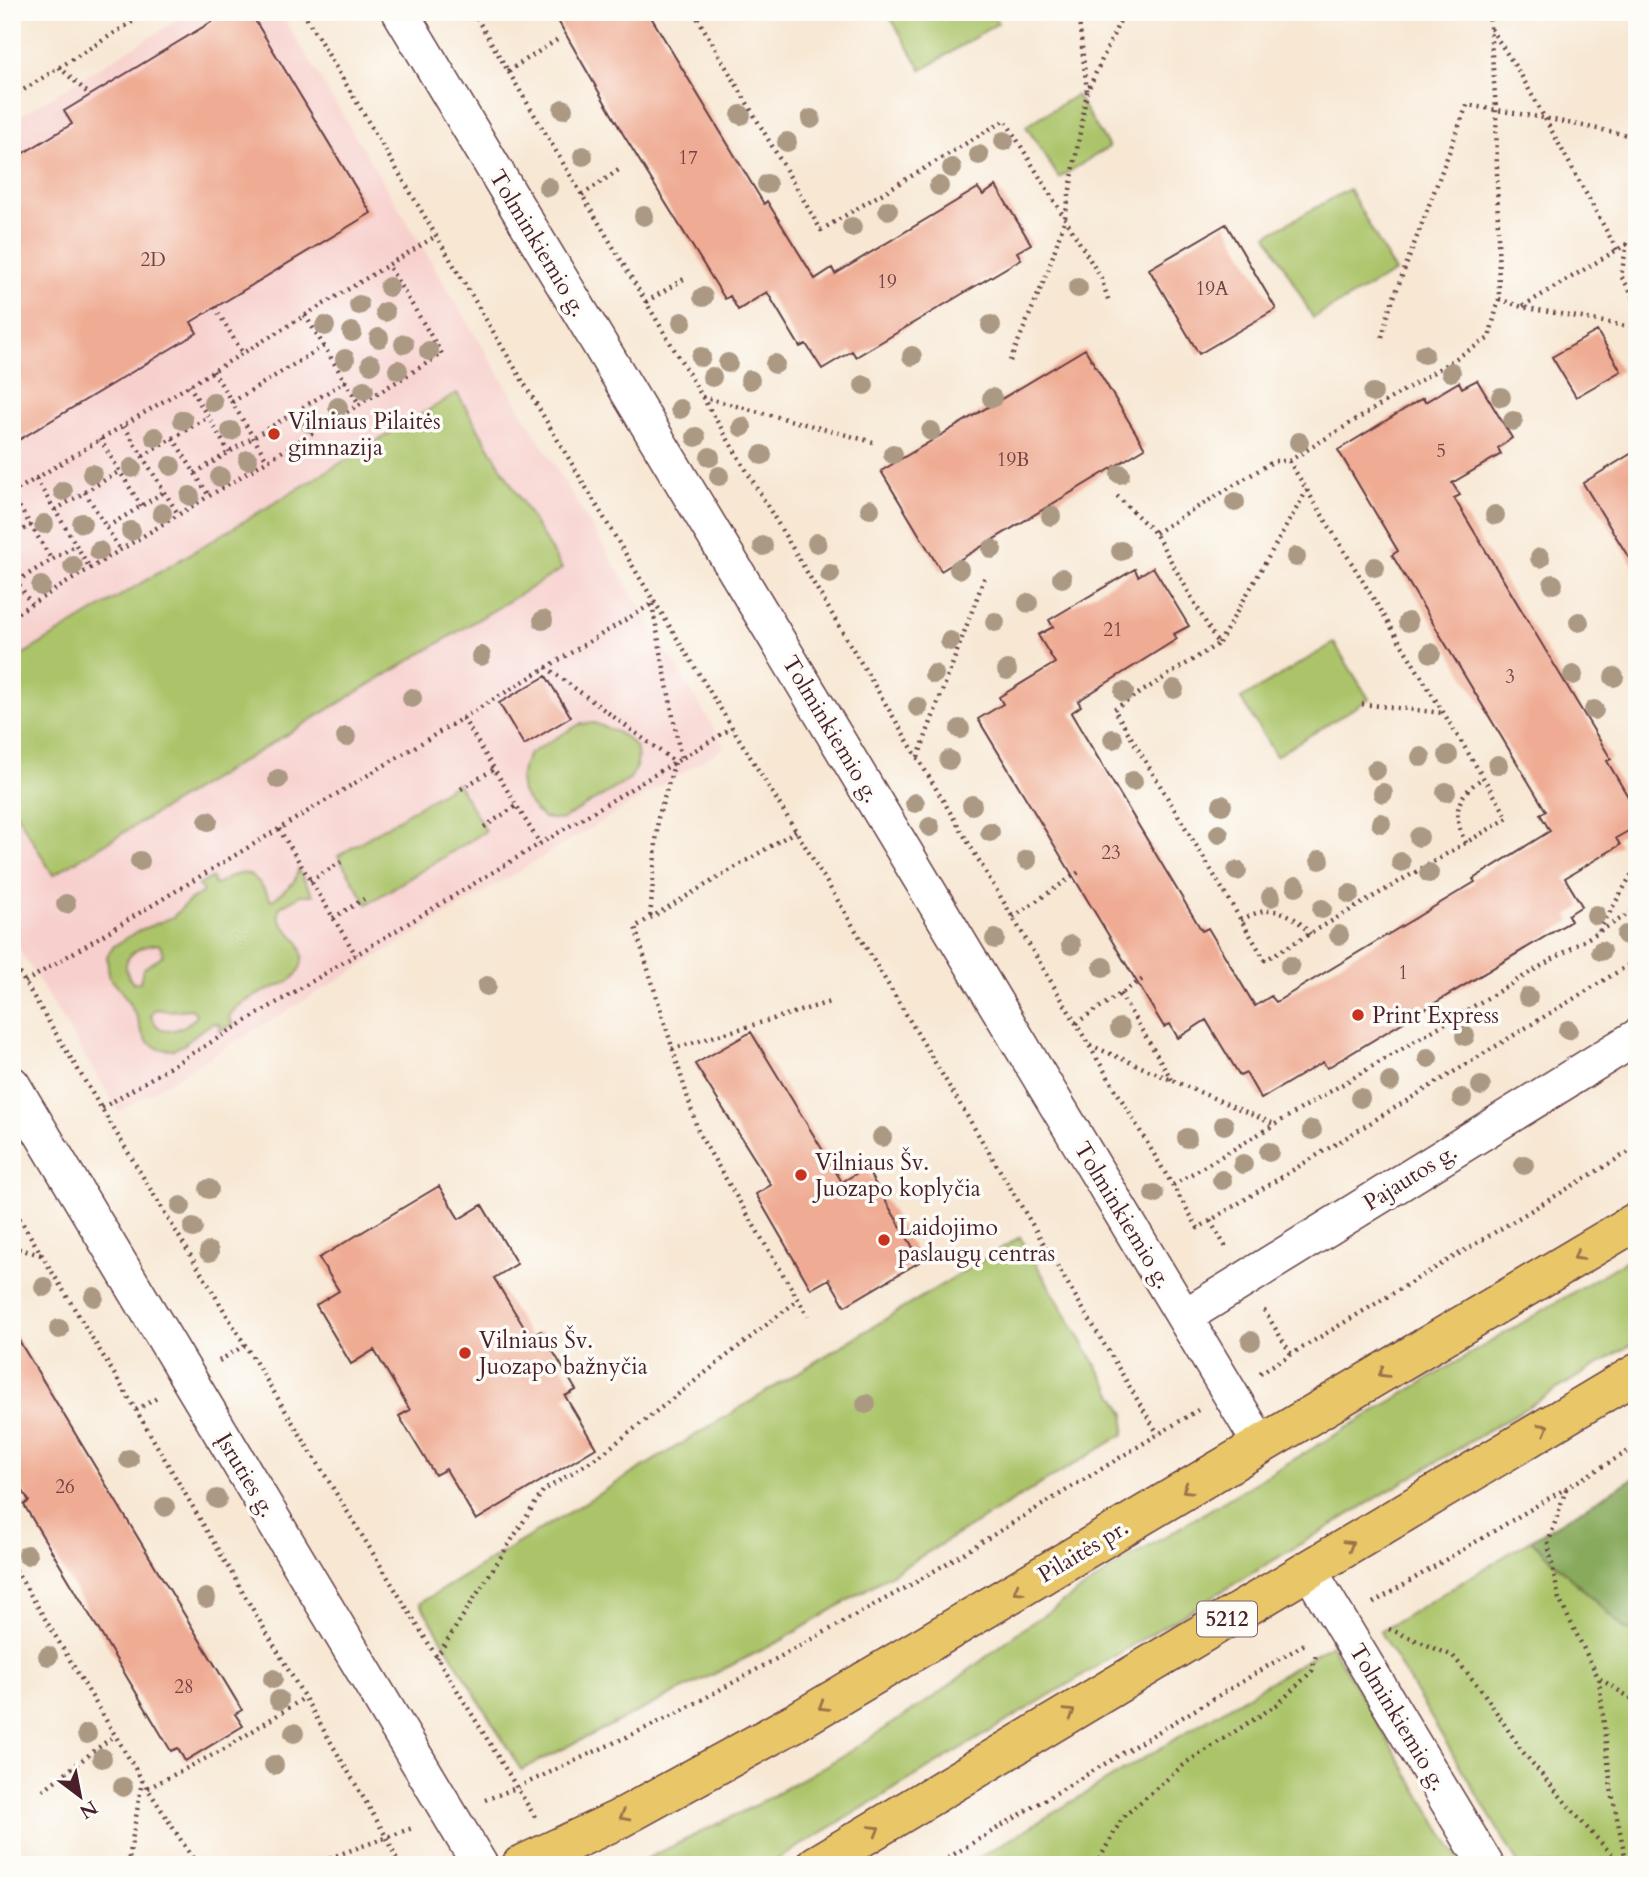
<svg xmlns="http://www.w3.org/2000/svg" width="1649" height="1877" font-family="Cardo,serif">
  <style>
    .built { fill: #f7d0cd }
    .green { fill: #abc469; stroke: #7a724a; stroke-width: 2; fill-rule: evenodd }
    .forest { fill: #88aa5d; stroke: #696444; stroke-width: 2 }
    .building { fill: #efab93 }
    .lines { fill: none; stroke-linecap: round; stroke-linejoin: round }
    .street-casing { stroke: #643d44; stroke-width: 38 }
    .primary-casing { stroke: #643d44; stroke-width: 41 }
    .path { stroke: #643d44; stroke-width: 4.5; stroke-dasharray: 2 5; stroke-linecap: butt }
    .street { stroke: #fff; stroke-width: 35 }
    .primary { stroke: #e9c769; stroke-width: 38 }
    .tree { fill: #ab9983 }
    .oneway { stroke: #9a734a }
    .poi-dot { fill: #c8321e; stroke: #fdfcf7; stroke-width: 2.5 }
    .labels { text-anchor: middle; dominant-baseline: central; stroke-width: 7; stroke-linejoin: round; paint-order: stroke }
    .number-label { font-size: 19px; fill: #734245 }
    .shield { fill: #fdfcf7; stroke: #806168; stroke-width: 2 }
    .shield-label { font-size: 21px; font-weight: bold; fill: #4a1f2b }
    .street-label { font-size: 23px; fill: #4a1f2b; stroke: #fdfcf7 }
    .poi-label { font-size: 23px; fill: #4a1f2b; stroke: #fdfcf7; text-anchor: start }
  </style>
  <rect width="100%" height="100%" fill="#fdfcf7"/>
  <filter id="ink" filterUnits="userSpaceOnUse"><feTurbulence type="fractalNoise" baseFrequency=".0143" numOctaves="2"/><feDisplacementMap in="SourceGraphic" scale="14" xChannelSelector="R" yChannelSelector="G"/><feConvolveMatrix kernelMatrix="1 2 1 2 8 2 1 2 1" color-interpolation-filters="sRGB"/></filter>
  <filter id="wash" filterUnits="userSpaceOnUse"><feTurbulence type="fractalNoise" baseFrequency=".00686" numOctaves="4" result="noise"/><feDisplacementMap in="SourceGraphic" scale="28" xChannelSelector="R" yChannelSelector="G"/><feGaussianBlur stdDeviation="1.57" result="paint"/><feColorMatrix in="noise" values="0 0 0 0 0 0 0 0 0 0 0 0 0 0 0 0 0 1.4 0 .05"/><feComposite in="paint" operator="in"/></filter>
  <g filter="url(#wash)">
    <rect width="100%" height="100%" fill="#f7e7d3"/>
    <path class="built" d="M191 12H280L725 747 119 1112 12 937V121Z"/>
    <path class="green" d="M887 12H991L998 23 922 70Z
      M1076 95 1109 147 1059 178 1026 126Z
      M1349 189 1395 272 1313 318 1267 235Z
      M457 393 562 569 53 875 12 806V661Z
      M1334 643 1369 699 1276 756 1241 699Z
      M595 723C623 734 653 745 629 780L561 820 544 818 535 811 522 792 520 780 522 769 529 754 580 724Z
      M457 783 486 831 367 904 338 856Z
      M298 870 313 895H301L280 907C279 909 278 915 279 917 282 928 294 934 299 943 307 959 300 978 283 984 269 989 235 1003 229 1017L233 1024 219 1031 221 1025 213 1023 197 1033 185 1044 173 1050 159 1049 148 1042 141 1031 137 1017 120 989 109 977 107 956 114 946 138 931 173 917 189 901 202 893V889L198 886 212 877 214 884 216 885C244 866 254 870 270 899L273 900 294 882ZM158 944 162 948 163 955 143 969 140 982 133 983C115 960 135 946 158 944ZM157 1009 168 1011 191 1009 195 1012 197 1016C190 1024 175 1033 164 1030 158 1029 154 1022 151 1017L153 1011Z
      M1020 1237 1125 1414 1124 1434 782 1640 521 1770 420 1603Z
      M1637 1254V1341L768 1865H634L758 1804 844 1755 938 1694 1021 1630 1131 1557Z
      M1531 1540 1625 1629 1637 1633V1865H1519L1380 1632Z
      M1331 1645 1462 1865H967Z"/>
    <path class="forest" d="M1637 1476V1633L1625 1629 1531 1540Z"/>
    <g id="blocks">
      <path class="building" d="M228 12H250L371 213 191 322 197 333 12 444V160L72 124 64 111Z
        M553 12H648L764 204 767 201 815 279 832 268 835 274 978 188 983 195 996 186 1031 244 1017 252 1021 259 856 357 852 351 822 369 806 344 800 347 767 292 738 310 730 296 725 299 623 134Z
        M1226 224 1276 309 1199 354 1149 269Z
        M1597 331 1621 371 1576 397 1552 357Z
        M1085 349 1145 448 941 571 881 471Z
        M1477 380 1512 438 1498 448 1501 454 1452 483 1460 495 1454 498 1611 759 1607 761 1637 812V826L1616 838 1620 845 1565 878 1582 906 1568 915 1571 921 1327 1068 1323 1062 1261 1099 1246 1073 1240 1076 1206 1020 1178 1038 1170 1024 1164 1027 978 719 1003 704 999 697 1055 663 1038 635 1053 627 1049 620 1135 569 1138 576 1153 567 1189 626 1174 634 1177 639 1078 701 1081 706 1071 713 1202 931 1208 928 1255 1006 1271 996 1276 1002 1475 882 1473 879 1550 831 1540 814 1546 811 1392 555 1398 551 1338 450 1423 398 1425 402 1459 382 1462 388Z
        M1637 450V571L1583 483Z
        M546 676 571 717 524 745 499 703Z
        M751 1032 842 1182 866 1168 921 1261 845 1306 829 1279 811 1289 756 1194 771 1185 695 1064Z
        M439 1186 459 1219 482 1205 517 1264 494 1278 530 1337 541 1331 576 1390 565 1396 596 1448 476 1520 446 1469 435 1475 399 1416 410 1410 374 1350 351 1364 316 1305 339 1291 319 1258Z
        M12 1329 242 1710 235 1714 243 1726 185 1761 178 1748 171 1751 24 1505 29 1501 12 1473Z"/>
    </g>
  </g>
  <g filter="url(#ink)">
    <use href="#blocks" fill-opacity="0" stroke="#643d44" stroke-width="2"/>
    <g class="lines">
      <g class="street-casing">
        <path id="street" d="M400 12 1261 1445
          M12 1084 480 1865
          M1184 1317 1637 1037
          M1309 1570 1486 1865"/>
      </g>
      <g class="primary-casing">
        <path id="primary" d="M521 1865 619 1819 794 1723 1637 1221
          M816 1865 1637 1373"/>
      </g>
      <path class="path" d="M303 12 641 580 796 831 1158 1434
        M473 12 1198 1228 1637 960
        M694 12 821 230 1005 120 1101 278 1109 302
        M1078 12 1087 91
        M1491 29 1521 75 1617 250
        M59 67 90 95
        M508 71 560 38
        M12 97 148 12
        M582 195 620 169
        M1627 243 1621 276 1637 302
        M1499 299 1522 307 1637 328
        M646 302 687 277
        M1523 306 1637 238
        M215 307 243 354
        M305 315 359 404
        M1382 337 1388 313 1467 105 1544 118 1637 137
        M1010 361 1048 271 1065 218 1087 92 1124 12
        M213 371 267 460
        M189 385 229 452
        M702 397 873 442
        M232 402 324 346
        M124 426 178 514
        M173 438 209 496
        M100 439 141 506
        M143 456 208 417
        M195 473 346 381
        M36 479 90 568
        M85 492 120 550
        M12 493 436 236
        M12 495 52 560
        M1117 496 1155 533 1218 644 1114 709 1265 960 1508 818 1289 461
        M55 510 120 471
        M107 527 164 492
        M1155 533 1274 461H1289L1489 338 1499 299 1496 110 1489 12
        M12 537 31 525
        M12 573 31 604
        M17 581 76 545
        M652 604 681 759
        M12 616 442 354 388 265
        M1219 643 1307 490
        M546 667 675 762 658 818 650 919
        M1362 704 1443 713
        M463 718 540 844
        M918 757 985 576
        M461 789 494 769
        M484 827 516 806
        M279 829 356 955
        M796 831 635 927 699 1134 808 1316
        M1466 843C1451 815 1456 795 1483 778
        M310 881 341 862
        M1013 917 1079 872
        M333 918 364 899
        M1241 920C1269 904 1290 909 1310 934
        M1599 931 1637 865
        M12 961 245 1345 535 1817
        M25 982 655 602
        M1120 994 1172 1080
        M1076 1023 1143 979
        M1090 1045 1274 1124
        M672 1049 830 1002
        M102 1108 732 728
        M1173 1185 1637 909
        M12 1206 136 1410 387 1838 399 1865
        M1210 1221 1227 1249
        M12 1247 41 1255
        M1264 1310 1291 1354
        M219 1361 245 1345
        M1260 1373 1637 1147
        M136 1410 157 1398
        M1566 1489 1548 1544 1559 1599 1599 1679 1611 1789 1627 1865
        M12 1564 142 1780 197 1865
        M1373 1603 1637 1446
        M1389 1629 1453 1656 1483 1692 1522 1751 1588 1829 1622 1865
        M436 1658 543 1491 602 1454 798 1300
        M1600 1679 1637 1702
        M148 1788 226 1748 304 1698
        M43 1790 115 1735
        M485 1800 516 1788 674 1715 916 1582 1198 1410
        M128 1865 142 1781
        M310 1865 415 1827
        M936 1865 1308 1642
        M1096 1865 1123 1817 1187 1762 1278 1704 1312 1671 1316 1655"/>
      <use href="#street" class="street"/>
      <use href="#primary" class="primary"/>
    </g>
    <g class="tree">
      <circle cx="563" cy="109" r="10"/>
      <circle cx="741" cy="115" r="10"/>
      <circle cx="811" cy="119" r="10"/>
      <circle cx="1004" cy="141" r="10"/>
      <circle cx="787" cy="142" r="10"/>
      <circle cx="979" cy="155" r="10"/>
      <circle cx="583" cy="156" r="10"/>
      <circle cx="952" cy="168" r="10"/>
      <circle cx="767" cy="184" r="10"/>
      <circle cx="939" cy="186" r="10"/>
      <circle cx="548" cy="187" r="10"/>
      <circle cx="888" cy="210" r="10"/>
      <circle cx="644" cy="216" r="10"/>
      <circle cx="852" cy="227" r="10"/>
      <circle cx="389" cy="287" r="10"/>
      <circle cx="1078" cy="288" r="10"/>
      <circle cx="703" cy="297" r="10"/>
      <circle cx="359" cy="305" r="10"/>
      <circle cx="385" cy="312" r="10"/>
      <circle cx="682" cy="322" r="10"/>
      <circle cx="991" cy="325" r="10"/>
      <circle cx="325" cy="326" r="10"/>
      <circle cx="352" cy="332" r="10"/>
      <circle cx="379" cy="338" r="10"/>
      <circle cx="404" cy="344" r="10"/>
      <circle cx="429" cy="351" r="10"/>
      <circle cx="1424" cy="354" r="10"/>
      <circle cx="912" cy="356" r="10"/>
      <circle cx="701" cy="357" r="10"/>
      <circle cx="345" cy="359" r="10"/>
      <circle cx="728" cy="363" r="10"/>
      <circle cx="371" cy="364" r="10"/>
      <circle cx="775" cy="364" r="10"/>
      <circle cx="398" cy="370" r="10"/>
      <circle cx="1451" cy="372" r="10"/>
      <circle cx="712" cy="377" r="10"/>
      <circle cx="750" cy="380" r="10"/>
      <circle cx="864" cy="385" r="10"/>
      <circle cx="364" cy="390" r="10"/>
      <circle cx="1373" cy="393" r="10"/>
      <circle cx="1501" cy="397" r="10"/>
      <circle cx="992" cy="398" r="10"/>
      <circle cx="213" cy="402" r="10"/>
      <circle cx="338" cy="407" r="10"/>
      <circle cx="680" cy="409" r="10"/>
      <circle cx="183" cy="420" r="10"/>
      <circle cx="1513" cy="421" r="10"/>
      <circle cx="310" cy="423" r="10"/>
      <circle cx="742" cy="427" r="10"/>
      <circle cx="231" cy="431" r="10"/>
      <circle cx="931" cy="431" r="10"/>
      <circle cx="155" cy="437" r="10"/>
      <circle cx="696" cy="437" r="10"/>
      <circle cx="1299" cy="442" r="10"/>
      <circle cx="893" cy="454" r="10"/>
      <circle cx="762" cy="455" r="10"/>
      <circle cx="710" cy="457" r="10"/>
      <circle cx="248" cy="460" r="10"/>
      <circle cx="171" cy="466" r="10"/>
      <circle cx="132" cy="468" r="10"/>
      <circle cx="92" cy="474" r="10"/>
      <circle cx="1120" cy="474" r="10"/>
      <circle cx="719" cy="476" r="10"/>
      <circle cx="220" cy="477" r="10"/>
      <circle cx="63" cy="491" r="10"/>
      <circle cx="190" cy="496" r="10"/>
      <circle cx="1235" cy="502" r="10"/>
      <circle cx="870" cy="509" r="10"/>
      <circle cx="162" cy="513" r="10"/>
      <circle cx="1495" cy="515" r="10"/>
      <circle cx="1051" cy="516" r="10"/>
      <circle cx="82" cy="523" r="10"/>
      <circle cx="44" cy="524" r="10"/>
      <circle cx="131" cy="531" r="10"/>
      <circle cx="817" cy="543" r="10"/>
      <circle cx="763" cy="546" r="10"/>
      <circle cx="992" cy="549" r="10"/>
      <circle cx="99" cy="551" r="10"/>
      <circle cx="1121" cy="551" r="10"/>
      <circle cx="1296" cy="557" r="10"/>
      <circle cx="1540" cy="558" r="10"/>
      <circle cx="73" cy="566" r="10"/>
      <circle cx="1375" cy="567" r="10"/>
      <circle cx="959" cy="569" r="10"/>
      <circle cx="830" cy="574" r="10"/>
      <circle cx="1062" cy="578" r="10"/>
      <circle cx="1553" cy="584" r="10"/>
      <circle cx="41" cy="586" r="10"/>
      <circle cx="1028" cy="603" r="10"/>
      <circle cx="543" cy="620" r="10"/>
      <circle cx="995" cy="622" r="10"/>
      <circle cx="1408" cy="622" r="10"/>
      <circle cx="1579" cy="622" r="10"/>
      <circle cx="950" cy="641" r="10"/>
      <circle cx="1431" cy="653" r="10"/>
      <circle cx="481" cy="656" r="10"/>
      <circle cx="1007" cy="670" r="10"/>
      <circle cx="934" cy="674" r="10"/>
      <circle cx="1573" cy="675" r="10"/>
      <circle cx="1614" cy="677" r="10"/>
      <circle cx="1174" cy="689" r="10"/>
      <circle cx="1124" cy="692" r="10"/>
      <circle cx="412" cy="698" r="10"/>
      <circle cx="918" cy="707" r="10"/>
      <circle cx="1594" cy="710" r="10"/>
      <circle cx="960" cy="729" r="10"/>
      <circle cx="346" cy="737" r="10"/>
      <circle cx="1113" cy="739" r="10"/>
      <circle cx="1448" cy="755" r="10"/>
      <circle cx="1421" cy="757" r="10"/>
      <circle cx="949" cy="760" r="10"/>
      <circle cx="1498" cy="765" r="10"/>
      <circle cx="1376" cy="770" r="10"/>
      <circle cx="278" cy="779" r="10"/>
      <circle cx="1133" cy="781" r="10"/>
      <circle cx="1446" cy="792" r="10"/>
      <circle cx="1383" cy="793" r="10"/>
      <circle cx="915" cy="803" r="10"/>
      <circle cx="972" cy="805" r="10"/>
      <circle cx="1222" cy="805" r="10"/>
      <circle cx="208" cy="821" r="10"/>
      <circle cx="1381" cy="823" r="10"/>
      <circle cx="930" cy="827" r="10"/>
      <circle cx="990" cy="832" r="10"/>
      <circle cx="1219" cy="834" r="10"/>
      <circle cx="1419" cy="837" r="10"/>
      <circle cx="1027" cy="860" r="10"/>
      <circle cx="1320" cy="860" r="10"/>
      <circle cx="140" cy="861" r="10"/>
      <circle cx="1401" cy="862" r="10"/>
      <circle cx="1237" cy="871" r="10"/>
      <circle cx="1429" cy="873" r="10"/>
      <circle cx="1296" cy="886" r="10"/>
      <circle cx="1350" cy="894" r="10"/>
      <circle cx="1271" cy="897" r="10"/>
      <circle cx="66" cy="904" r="10"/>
      <circle cx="1322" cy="909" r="10"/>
      <circle cx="1596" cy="915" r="10"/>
      <circle cx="1339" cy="935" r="10"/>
      <circle cx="1626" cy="935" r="10"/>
      <circle cx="995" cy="939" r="10"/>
      <circle cx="1071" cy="945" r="10"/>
      <circle cx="1601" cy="951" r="10"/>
      <circle cx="1290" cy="966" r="10"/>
      <circle cx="1103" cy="967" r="10"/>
      <circle cx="487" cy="986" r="10"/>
      <circle cx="1528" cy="997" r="10"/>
      <circle cx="1120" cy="1028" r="10"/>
      <circle cx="1568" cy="1030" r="10"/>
      <circle cx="1465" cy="1036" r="10"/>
      <circle cx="1428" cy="1058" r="10"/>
      <circle cx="1390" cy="1082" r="10"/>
      <circle cx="1481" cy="1086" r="10"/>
      <circle cx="1360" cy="1098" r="10"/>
      <circle cx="1462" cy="1098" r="10"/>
      <circle cx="1224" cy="1125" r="10"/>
      <circle cx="1312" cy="1130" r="10"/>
      <circle cx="882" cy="1137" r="10"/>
      <circle cx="1187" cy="1138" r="10"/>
      <circle cx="1269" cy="1152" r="10"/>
      <circle cx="1243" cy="1164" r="10"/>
      <circle cx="1524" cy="1165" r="10"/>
      <circle cx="1222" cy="1180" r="10"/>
      <circle cx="209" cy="1189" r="10"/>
      <circle cx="1154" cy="1194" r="10"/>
      <circle cx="181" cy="1206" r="10"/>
      <circle cx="193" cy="1228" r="10"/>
      <circle cx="209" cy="1252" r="10"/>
      <circle cx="44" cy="1287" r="10"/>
      <circle cx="94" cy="1297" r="10"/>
      <circle cx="59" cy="1329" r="10"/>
      <circle cx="1251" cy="1341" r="10"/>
      <circle cx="866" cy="1404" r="10"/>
      <circle cx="129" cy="1459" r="10"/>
      <circle cx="217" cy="1499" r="10"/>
      <circle cx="165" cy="1507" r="10"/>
      <circle cx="27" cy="1555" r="10"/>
      <circle cx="206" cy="1598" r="10"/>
      <circle cx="48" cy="1656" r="10"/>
      <circle cx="273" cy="1679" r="10"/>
      <circle cx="279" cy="1700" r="10"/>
      <circle cx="294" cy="1733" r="10"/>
      <circle cx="87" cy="1734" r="10"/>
      <circle cx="102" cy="1758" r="10"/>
      <circle cx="274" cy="1765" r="10"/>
      <circle cx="123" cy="1787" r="10"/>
    </g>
    <defs><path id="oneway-chevron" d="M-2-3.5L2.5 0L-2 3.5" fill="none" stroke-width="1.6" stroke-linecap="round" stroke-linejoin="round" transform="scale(1.75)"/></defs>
    <g class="oneway">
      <use href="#oneway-chevron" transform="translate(1578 1256) rotate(149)"/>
      <use href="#oneway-chevron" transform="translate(1383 1373) rotate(149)"/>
      <use href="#oneway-chevron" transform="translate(1544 1428) rotate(-31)"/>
      <use href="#oneway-chevron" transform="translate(1187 1489) rotate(149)"/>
      <use href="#oneway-chevron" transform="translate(1349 1545) rotate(-31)"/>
      <use href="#oneway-chevron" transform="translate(1018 1590) rotate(149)"/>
      <use href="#oneway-chevron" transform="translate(823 1706) rotate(149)"/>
      <use href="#oneway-chevron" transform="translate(1070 1713) rotate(-31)"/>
      <use href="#oneway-chevron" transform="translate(624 1816) rotate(152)"/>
      <use href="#oneway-chevron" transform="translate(875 1830) rotate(-31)"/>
    </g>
  </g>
  <g class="poi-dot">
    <circle cx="274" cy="434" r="7"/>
    <circle cx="1358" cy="1015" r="7"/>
    <circle cx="801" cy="1175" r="7"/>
    <circle cx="884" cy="1240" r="7"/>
    <circle cx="465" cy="1353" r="7"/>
  </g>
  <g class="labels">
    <g class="number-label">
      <text x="688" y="158">17</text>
      <text x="153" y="260">2D</text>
      <text x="887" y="282">19</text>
      <text x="1212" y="289">19A</text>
      <text x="1441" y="451">5</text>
      <text x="1013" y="460">19B</text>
      <text x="1113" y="630">21</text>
      <text x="1510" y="677">3</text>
      <text x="1111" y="853">23</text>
      <text x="1403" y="973">1</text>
      <text x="65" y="1487">26</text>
      <text x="184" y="1687">28</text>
    </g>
    <rect class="shield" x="1197" y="1601.5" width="60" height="35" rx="5"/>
    <g class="shield-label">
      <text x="1227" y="1619">5212</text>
    </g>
    <g class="street-label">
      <text transform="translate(538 243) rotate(59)">Tolminkiemio g.</text>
      <text transform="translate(831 729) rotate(59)">Tolminkiemio g.</text>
      <text transform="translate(1410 1177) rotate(-32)">Pajautos g.</text>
      <text transform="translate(1123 1215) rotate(59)">Tolminkiemio g.</text>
      <text transform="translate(246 1475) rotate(59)">Įsruties g.</text>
      <text transform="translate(1083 1551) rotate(-31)">Pilaitės pr.</text>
      <text transform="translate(1398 1717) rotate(59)">Tolminkiemio g.</text>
    </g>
    <g class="poi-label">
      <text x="288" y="421">Vilniaus Pilaitės<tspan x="288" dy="26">gimnazija</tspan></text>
      <text x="1372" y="1015">Print Express</text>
      <text x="815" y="1162">Vilniaus Šv.<tspan x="815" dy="26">Juozapo koplyčia</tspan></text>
      <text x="898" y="1227">Laidojimo<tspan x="898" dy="26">paslaugų centras</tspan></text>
      <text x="479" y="1340">Vilniaus Šv.<tspan x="479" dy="26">Juozapo bažnyčia</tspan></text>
    </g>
  </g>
  <rect width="1649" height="1877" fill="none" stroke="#fdfcf7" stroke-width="42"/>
  <g transform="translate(80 1796) rotate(148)" stroke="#fdfcf7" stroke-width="5" paint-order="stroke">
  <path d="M0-5L12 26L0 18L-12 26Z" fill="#4a1f2b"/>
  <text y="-10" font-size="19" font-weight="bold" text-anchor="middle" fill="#4a1f2b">N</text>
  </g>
</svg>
